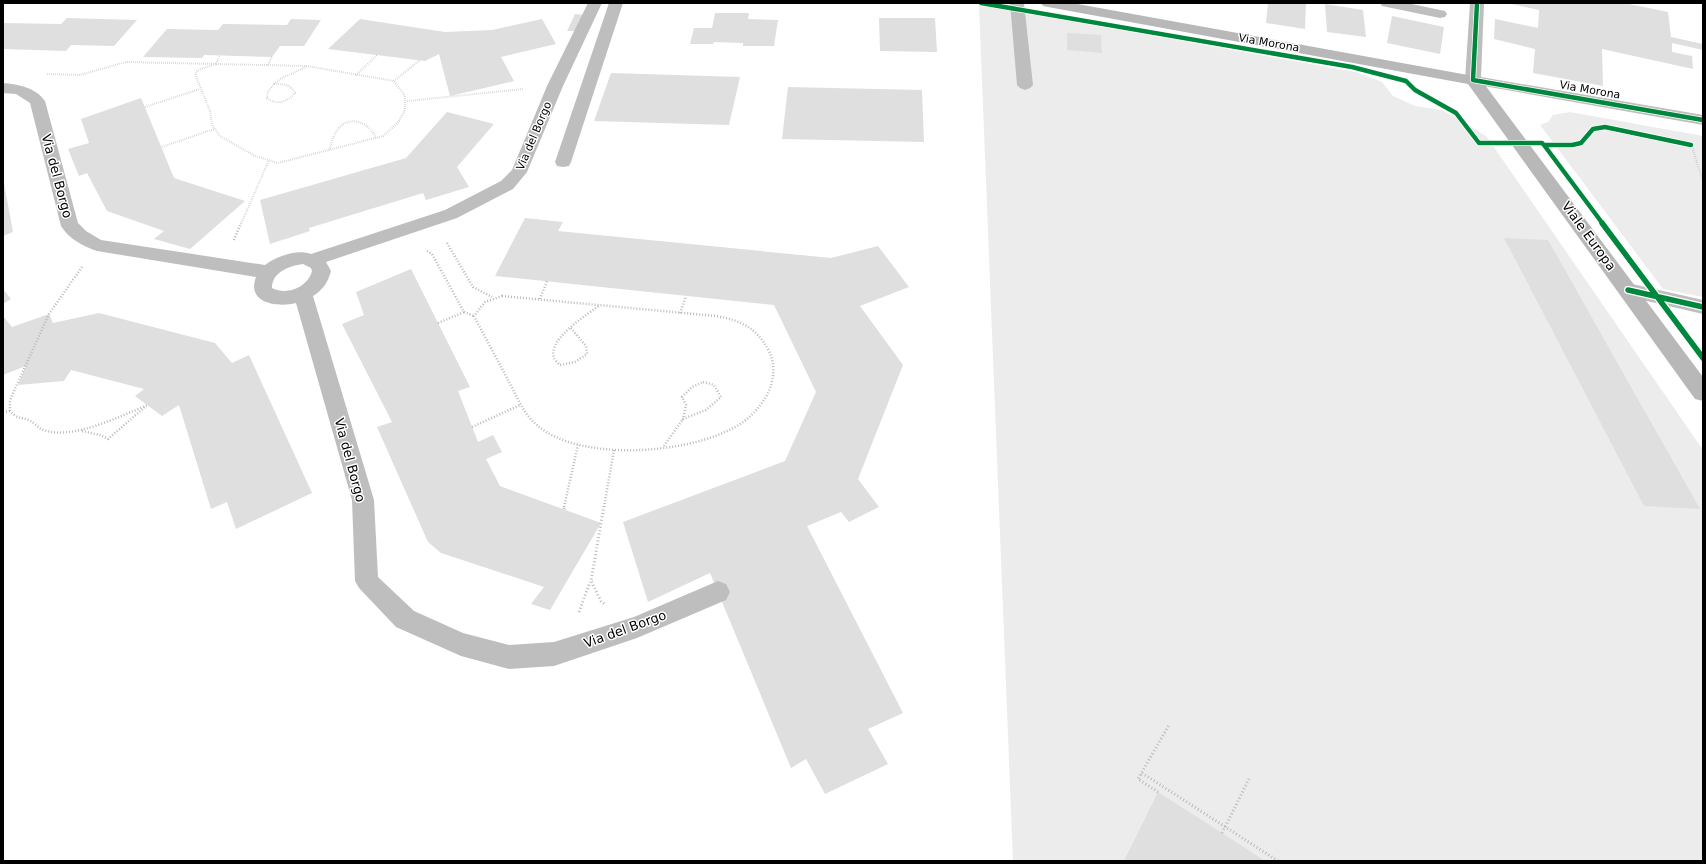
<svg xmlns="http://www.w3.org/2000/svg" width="1706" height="864" font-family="'DejaVu Sans',sans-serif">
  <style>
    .green { fill: #ececec }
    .building { fill: #dfdfdf }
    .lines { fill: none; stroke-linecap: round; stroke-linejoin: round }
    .path-far2 { stroke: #b9b9b9; stroke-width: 2; stroke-dasharray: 0.5 1.5; stroke-linecap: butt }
    .path-far1 { stroke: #b9b9b9; stroke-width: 2.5; stroke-dasharray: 1 2; stroke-linecap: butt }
    .path { stroke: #b9b9b9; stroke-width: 3; stroke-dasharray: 1 2.5; stroke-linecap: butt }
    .service { fill: #bebebe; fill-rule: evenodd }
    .minor { fill: #bebebe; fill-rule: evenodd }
    .secondary { fill: #b8b8b8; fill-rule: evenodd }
    .cycleway-far1-casing { stroke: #fff; stroke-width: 6 }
    .cycleway-casing { stroke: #fff; stroke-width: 8 }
    .cycleway-far1 { stroke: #00873e; stroke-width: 4.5 }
    .cycleway { stroke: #00873e; stroke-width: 5.5 }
    .labels { text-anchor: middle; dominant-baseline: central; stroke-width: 3; stroke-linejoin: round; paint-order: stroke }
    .far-street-label { font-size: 11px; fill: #000; stroke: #fff }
    .street-label { font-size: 13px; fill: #000; stroke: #fff }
  </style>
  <rect width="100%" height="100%" fill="#fff"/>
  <path class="green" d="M979 5 1356 72 1382 82 1393 96 1415 106 1442 110 1463 121 1487 137 1703 450V861H1013Z
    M1570 112 1703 136V297L1663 289 1540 125 1548 122 1553 115Z"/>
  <path class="building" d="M1268 3H1306L1305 29 1266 23Z
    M1507 3H1624L1668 12 1671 37 1703 44V50L1672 43V52L1692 56 1693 69 1602 49 1603 86 1533 73 1535 49 1494 39 1495 19 1538 28 1539 10Z
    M1325 4 1363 10 1366 37 1327 32Z
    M715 13H749L748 19 778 20 774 46H743V43L714 42 713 44H690L694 28H712Z
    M575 14 586 15 579 31H567Z
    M1392 16 1444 27 1440 54 1387 43Z
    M67 18 137 20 114 46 71 45 66 51 3 49V23L61 24Z
    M879 18H935L937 52 880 51Z
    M291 19 321 20 304 46H280L272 57 204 55 202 58 143 57 167 29 218 30 223 24 287 25Z
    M360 19 445 32 492 30 542 19 556 44 501 57 514 81 450 96 439 54 425 61 328 49Z
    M1067 33 1101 35 1102 53 1067 50Z
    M611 73 740 77 729 125 594 121Z
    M788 87 922 90 924 142 782 139Z
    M141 98 174 178 245 201 190 249 154 239 164 231 107 211 87 173 79 176 68 149 89 143 81 119Z
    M447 112 494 124 457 167 469 187 426 200 423 193 309 228 310 231 270 244 260 200 406 158Z
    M3 178 13 232 3 236Z
    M525 218 563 222 558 231 831 258 878 246 909 287 860 306 903 365 858 479 879 507 849 522 841 512 807 526 903 713 868 729 888 764 825 794 806 759 791 768 710 573 648 602 623 522 785 461 816 392 774 305 495 276Z
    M1504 238 1548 240 1700 509 1644 506Z
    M411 269 470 387 458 391 478 442 493 435 502 452 486 459 500 486 601 523 550 610 531 604 544 587 441 553 428 542 377 427 392 422 342 324 364 315 356 292Z
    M3 289 11 299 3 304Z
    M99 313 215 343 232 363 249 355 312 493 236 529 227 502 211 509 179 405 162 416 135 396 144 389 71 370 64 381 18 385 26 366 3 375V316L12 327 49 314 53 323Z
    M1158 792 1222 833 1265 861H1124Z"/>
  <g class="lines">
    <path class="path-far2" d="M216 64 307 66 394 81 405 96V110L397 124 383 136 278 163 255 156 220 136 212 125 210 111 195 74 198 70Z
      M216 64 220 55
      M268 65 272 57
      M47 74 80 75 126 62 216 64
      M356 75 377 55
      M394 81 420 60
      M274 84C282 84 291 84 295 93 287 102 277 106 267 98L268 92Z
      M274 84 282 78 306 67
      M407 101 524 89
      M145 107 200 89
      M1691 143 1703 182
      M162 147 214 129
      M329 150C332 143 333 135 338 129 350 114 370 123 376 138
      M241 224 269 160"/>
    <path class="path-far1" d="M234 240 241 223
      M447 243 473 287 492 297
      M427 251 432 254 464 312 474 316
      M82 267 49 314 10 400V411C19 420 18 416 29 420 33 422 37 426 41 429 70 442 120 416 148 405
      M502 296 716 316C740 320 757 328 769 351 776 366 774 381 767 395 758 411 744 424 727 431 680 454 580 461 538 426 523 414 517 396 508 380 497 359 485 337 474 316L485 302Z
      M540 299 547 281
      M680 313 686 296
      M438 323 464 312
      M571 328 586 346 587 354 575 362 560 365C558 363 555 360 554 358 547 339 588 314 600 305
      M703 382 714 385 721 397 706 410 683 419 686 405 682 397 692 387Z
      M3 412 10 411
      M472 427 520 405
      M82 431 100 435 108 439 145 407
      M664 446 683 419
      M564 507 578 445
      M604 507 614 450"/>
    <path class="path" d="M604 506 591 581 601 601 606 605
      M564 509 565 506
      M579 612 590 582
      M1142 773 1278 861
      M1158 792 1138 779 1169 725
      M1222 833 1250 777"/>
    <path class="service" d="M588 3H602L563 86 527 172 513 189 457 218 326 262 331 271C328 282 323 290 313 296L374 500 378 577 414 611 463 633 509 645 554 642 634 617 718 581 726 584 730 592 726 600 637 638 554 666 509 669 461 656 396 627 359 588 355 581 352 500 296 303C277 308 246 303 256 277L97 251C84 247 68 238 61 226L30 103 16 94 3 93V83C18 84 36 88 45 101L78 223 86 231 101 240 265 265C277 256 297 249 311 254L445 210 501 181 512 170 547 86ZM303 264 311 268 312 271C308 287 287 296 272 288 272 272 289 266 303 264Z
      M609 3H623L571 162 569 166 563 167 557 166 555 162Z
      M1010 3H1024L1033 85 1030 88 1025 90 1020 88 1017 85Z
      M1380 3H1407L1445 11 1447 14 1445 17 1440 18 1382 6Z"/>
    <path class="minor" d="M1470 3H1484L1481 77 1703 115V125L1467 83 1465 80Z
      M1628 283 1703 300V314L1621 295 1618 290 1621 285Z"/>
    <path class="secondary" d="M1041 3H1072L1479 77 1703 377V401L1695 399 1468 84 1048 7 1043 6Z"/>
    <g class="cycleway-far1-casing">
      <path id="cycleway-far1" d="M981 3 1352 67 1406 81 1415 90 1456 113 1479 143H1542L1544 145H1572L1581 143 1593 129 1605 127 1691 145
        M1477 3 1473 80 1703 120
        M1544 145 1603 224"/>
    </g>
    <g class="cycleway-casing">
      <path id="cycleway" d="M1602 223 1703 358
        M1628 290 1703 307"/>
    </g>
    <use href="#cycleway-far1" class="cycleway-far1"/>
    <use href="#cycleway" class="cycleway"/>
  </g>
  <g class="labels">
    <g class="far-street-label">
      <text transform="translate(1269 43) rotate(10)">Via Morona</text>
      <text transform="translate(1590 90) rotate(10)">Via Morona</text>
      <text transform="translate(534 136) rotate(-67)">Via del Borgo</text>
    </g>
    <g class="street-label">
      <text transform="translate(57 176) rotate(75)">Via del Borgo</text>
      <text transform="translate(1589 236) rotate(54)">Viale Europa</text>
      <text transform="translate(350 460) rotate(75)">Via del Borgo</text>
      <text transform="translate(625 629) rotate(-20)">Via del Borgo</text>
    </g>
  </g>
  <rect width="1706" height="864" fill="none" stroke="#000000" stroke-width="8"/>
</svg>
